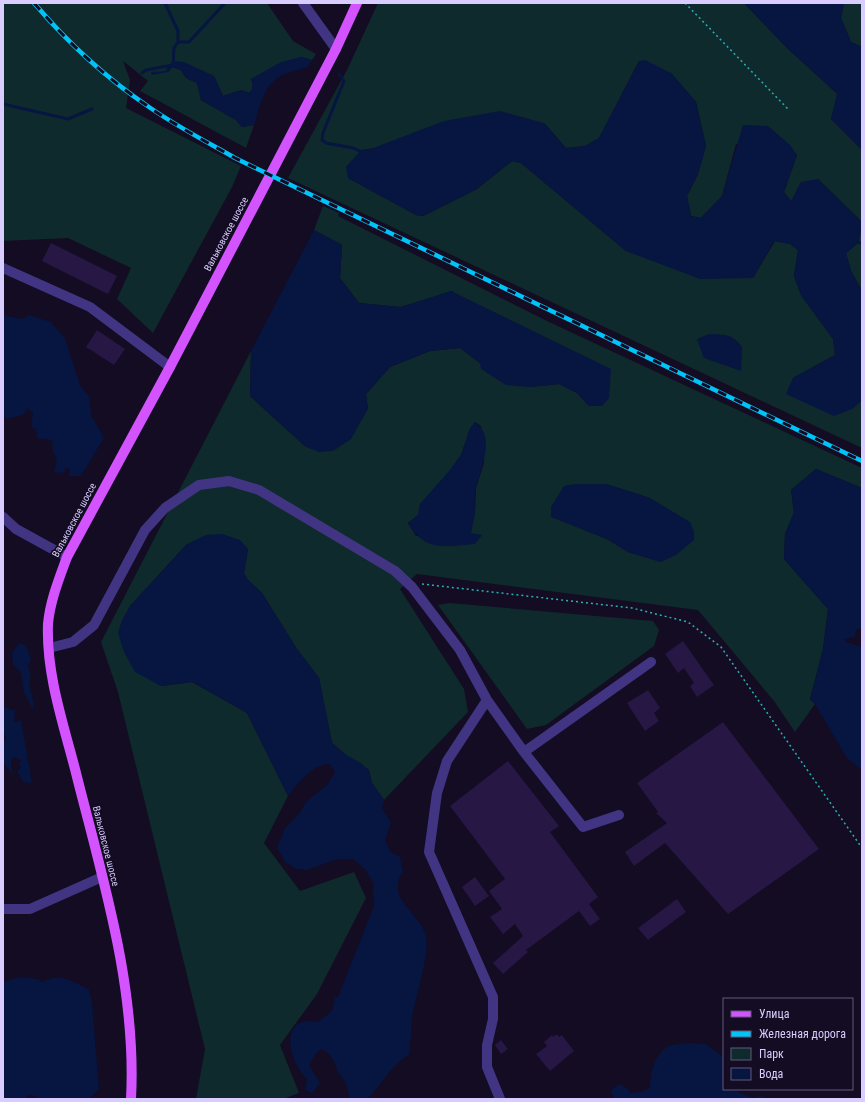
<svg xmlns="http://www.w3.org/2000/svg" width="865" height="1102" font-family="'Roboto Condensed',sans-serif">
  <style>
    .green { fill: #0f2a2c; fill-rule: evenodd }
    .water { fill: #071541 }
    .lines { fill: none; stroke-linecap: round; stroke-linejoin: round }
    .stream { stroke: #071541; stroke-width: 3 }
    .building { fill: #261744 }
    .path { stroke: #28b0b8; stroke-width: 1.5; stroke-dasharray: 2 3; stroke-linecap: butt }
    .minor { stroke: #413583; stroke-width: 10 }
    .major { stroke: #d354ff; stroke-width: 10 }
    .rail-casing { stroke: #00c3f8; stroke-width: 4.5 }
    .rail { stroke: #130c22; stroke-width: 3; stroke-dasharray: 9; stroke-linecap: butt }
    .labels { text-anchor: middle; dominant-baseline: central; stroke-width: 3.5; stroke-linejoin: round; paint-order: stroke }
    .street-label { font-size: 10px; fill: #d9cdff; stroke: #130c22 }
  </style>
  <rect width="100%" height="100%" fill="#130c22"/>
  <path class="green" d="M3 3H267L293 41 316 54 312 60 301 57 251 79C253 85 254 89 249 93L241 90 223 96 214 76 173 61 168 73 172 67 181 70 186 78 197 83 201 100 236 120 242 127 254 125 246 148 140 91 148 81 123 61 130 80 126 108 241 166 232 187 153 333 117 299 131 268 68 238 3 241Z
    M378 3H744L787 48 838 94 831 119 862 150V222L818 179 791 201 784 192 797 155 736 144 722 196 701 218 691 216 687 196 698 174 706 146 696 102 671 73 639 61 599 138 585 146 566 148 544 123 361 150 348 178 416 215 423 216 477 189 512 161 521 163 626 251 753 278 775 241 790 244 798 250 794 276 801 295 833 339 835 355 793 378 852 409 862 400V448L288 178 347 70Z
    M844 3H862V47L851 42 841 18Z
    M323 206 339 213 338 216 547 321 862 468V488L816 469 791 490 794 513 785 534 784 559 828 609 823 649 810 699 815 704 795 732 774 701 698 610 417 574 400 589 464 689 468 712 384 800 372 783 369 770 346 755 332 743 319 678 297 649 262 593 248 580 244 573 248 549 187 544 130 606 161 686 192 682 247 713 288 796 264 843 300 891 354 872 366 898 317 994 280 1045 299 1093 283 1099H196L205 1049 118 692 101 642 251 351 250 396 306 447 368 409 366 394 390 367 430 351 460 348 480 363 529 387 559 384 577 393 589 406H602L452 291 401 307 359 303 340 278 342 245 314 230ZM475 422 481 426 484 463 476 488 475 512 470 534 482 535 416 536 408 523 418 515 461 455 470 429ZM579 484H606L650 498 661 562 628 552 607 539 572 525 564 486Z
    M862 225V291L851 271 846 253 858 243Z
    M450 603 653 621 659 630 654 646 546 725 527 729 438 605Z"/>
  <path class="water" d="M744 3H844L841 18 851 42 862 47V150L831 119 837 94 787 48Z
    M301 57 312 60 308 67C301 69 294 71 287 73 264 81 261 104 254 125L242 127 236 120 201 100 197 83 186 78 181 70 172 67 168 72 152 75 151 72 165 71 173 61 184 62 214 76 223 96 241 90 249 93C254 89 253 85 251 79L281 62Z
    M645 60 671 73 696 102 706 146 698 174 687 196 691 216 701 218 722 196 743 125 768 126 790 145 797 155 784 192 791 201 801 182 818 179 862 222 858 243 846 253 851 271 862 291V400L852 409 834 416 786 394 793 378 835 355 833 339 801 295 794 276 798 250 790 244 774 241 753 278 700 279 626 251 521 163 512 161 477 189 423 216 416 215 348 178 346 167 361 150H368L444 121 500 111 544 123 566 148 585 146 599 138 639 61Z
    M314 230 342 245 340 278 359 303 401 307 451 291 611 369 609 398 602 406H589L577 393 559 384 529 387 506 385 481 369 480 363 460 348 430 351 390 367 366 394 368 409 351 439 333 451 319 452 306 447 250 396 251 351Z
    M3 311 7 316 22 319 29 315 51 322 65 338 80 385 89 397 91 415 104 438 81 476H69L70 469 66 468 64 473 54 472 57 458 53 452 52 440 37 438 36 429 31 427 33 413 27 408 24 415 5 419 3 401Z
    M709 334C725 335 732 333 742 347L741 371 704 358 697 339Z
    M475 422C496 436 481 468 476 488 474 496 475 504 475 512 474 519 472 527 471 533L482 535 475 544C446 546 425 553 408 523L418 515 420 504 450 470 461 455 470 429Z
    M816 469 862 488V630L860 628 856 630 855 637 844 639 846 642 862 647V770L847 758 815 704 810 700 823 649 828 609 784 559 785 534 794 512 791 490Z
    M579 484H606L650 498 690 522 694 532V540L676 555 661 562 628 552 607 539 551 517V507L564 486Z
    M222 534 240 540 248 549 244 573 248 580 262 593 297 649 319 678 332 743 346 755 361 763 369 771 372 783 384 800 382 809 391 822 385 841 391 852 400 857 403 872C384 897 421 914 426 936 430 956 415 997 412 1018 411 1030 411 1042 409 1055 390 1065 383 1085 367 1099H350C348 1093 348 1090 346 1084 345 1080 341 1077 339 1074 334 1064 333 1054 321 1049L314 1056 309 1065 320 1083 312 1093 305 1090 307 1079C287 1060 279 1014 318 1022L332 1011 335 997H338L374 906 373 883 366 870 353 859H338L307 870 297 869 286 863 277 848 285 828 299 814 306 802 328 784 335 772 330 764C312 764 299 783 288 796L247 713 193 682 161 686 135 672 124 652 118 633 122 620 130 606 187 544 206 535Z
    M19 643 26 645 31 659 28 666 31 675C26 688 36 698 33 710L24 692 21 673 13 664 12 653Z
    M3 706 15 711 14 722 21 720 32 783 23 782 17 771 21 768 19 764 22 761 15 757 11 759 12 774 3 762V742L6 739 3 729Z
    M20 977 37 979 43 982C57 972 76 982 89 990L92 1002 99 1090 88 1099H42L30 1095 23 1099H3V982Z
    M690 1043 706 1044 724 1057V1089H737L738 1092 753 1098 763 1096 765 1099H614L611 1090 619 1084 627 1088 630 1093 644 1091 650 1088C650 1073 654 1056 667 1047 672 1044 683 1044 690 1043Z"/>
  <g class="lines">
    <path class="stream" d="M165 3 178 31V42L174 48 173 65
      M178 42H189L225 3
      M142 73 146 70 173 65
      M339 74 344 81 323 133 322 140 326 143 353 148 364 153
      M3 104 68 119 92 109
      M855 242 862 243"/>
  </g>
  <path class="building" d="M51 243 117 276 108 294 42 261Z
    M97 330 125 349 114 365 86 347Z
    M683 641 714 685 697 697 690 686 694 683 684 668 678 673 665 654Z
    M648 690 660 708 654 713 659 721 645 731 627 703Z
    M723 722 819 849 728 914 665 843 634 866 625 852 667 823 656 813 658 812 637 783Z
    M508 761 559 826 550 832 598 897 589 904 600 919 590 926 579 911 526 950 528 952 503 974 493 963 523 936 515 924 503 934 490 917 502 909 489 891 505 879 450 806Z
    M475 877 489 896 475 906 462 887Z
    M677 899 686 912 648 940 638 928Z
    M557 1034 559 1037 562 1035 574 1051 550 1071 536 1054 547 1046 544 1042 552 1035 553 1037Z
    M501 1040 508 1049 501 1054 495 1045Z"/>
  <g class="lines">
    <path class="path" d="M685 3 788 109
      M422 584 632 608 688 622 721 647 862 848"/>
    <path class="minor" d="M303 3 336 49
      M3 268 90 307 170 367
      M3 517 16 529 67 557
      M49 648 73 642 94 625 145 530 165 508 199 485 229 481 259 490 395 571 412 587 460 650 487 700 524 752 583 827 619 815
      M487 700 447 761 437 793 429 852 493 997V1019L487 1045V1067L500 1099
      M524 752 651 662
      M3 909H30L102 877"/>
    <path class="major" d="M131 1099C137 987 102 877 75 769 63 723 46 673 48 624 50 601 59 579 67 557L170 367 336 49 357 3"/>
    <g class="rail-casing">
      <path id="rail" d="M34 3C68 43 106 78 149 107 176 126 207 142 235 158L862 461"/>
    </g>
    <use href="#rail" class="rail"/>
  </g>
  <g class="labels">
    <g class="street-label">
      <text transform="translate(226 234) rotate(-62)">Вальковское шоссе</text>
      <text transform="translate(74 520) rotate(-62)">Вальковское шоссе</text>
      <text transform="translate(106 846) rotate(76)">Вальковское шоссе</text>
    </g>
  </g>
  <rect width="865" height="1102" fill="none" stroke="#d9cdff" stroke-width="8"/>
  <rect x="723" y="998" width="130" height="92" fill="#130c22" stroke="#62597a"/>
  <rect x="731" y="1011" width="20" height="6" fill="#d354ff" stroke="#62597a"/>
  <text x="759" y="1018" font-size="12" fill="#d9cdff">Улица</text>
  <rect x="731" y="1031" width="20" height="6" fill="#00c3f8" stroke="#62597a"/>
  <text x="759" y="1038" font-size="12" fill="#d9cdff">Железная дорога</text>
  <rect x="731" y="1048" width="20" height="12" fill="#0f2a2c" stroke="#62597a"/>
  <text x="759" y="1058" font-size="12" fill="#d9cdff">Парк</text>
  <rect x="731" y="1068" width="20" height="12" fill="#071541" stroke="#62597a"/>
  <text x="759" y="1078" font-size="12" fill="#d9cdff">Вода</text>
</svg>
